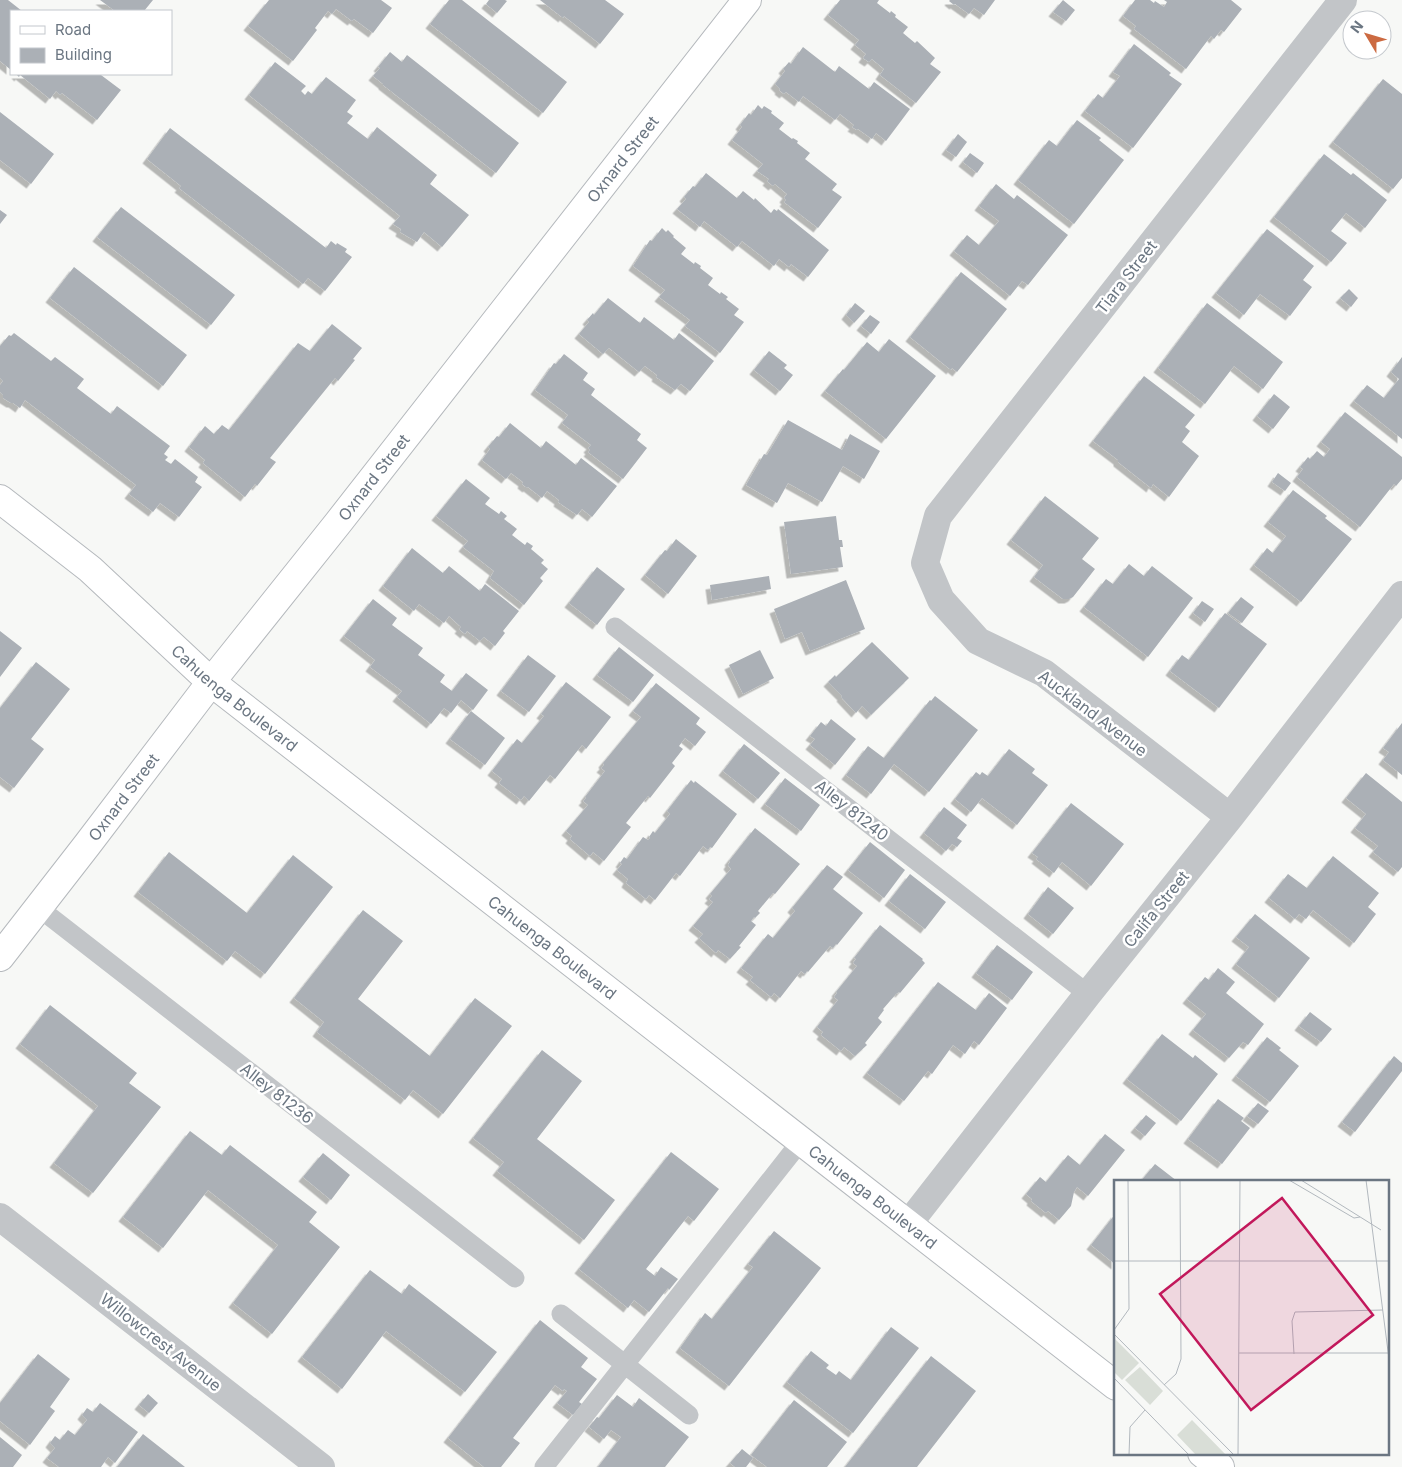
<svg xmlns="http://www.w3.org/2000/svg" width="1402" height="1467" font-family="Inter,sans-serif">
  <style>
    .building { fill: #abb0b6; filter: url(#shadow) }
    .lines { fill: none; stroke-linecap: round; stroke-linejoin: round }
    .secondary-casing { stroke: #b5b9bd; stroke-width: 30 }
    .lane { stroke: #c2c5c8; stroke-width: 19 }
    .street { stroke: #c2c5c8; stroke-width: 28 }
    .secondary { stroke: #fff; stroke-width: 28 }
    .labels { text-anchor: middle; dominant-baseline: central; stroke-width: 5; stroke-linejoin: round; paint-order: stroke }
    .street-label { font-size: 16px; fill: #6b7682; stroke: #fff }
    .inset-road { fill: none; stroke: #b2b8be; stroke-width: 1 }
    .view { fill: #c2185b; fill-opacity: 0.15; stroke: #c2185b; stroke-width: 2.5 }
    .inset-edge { fill: none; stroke: #6b7682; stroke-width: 2.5 }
  </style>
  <defs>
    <filter id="shadow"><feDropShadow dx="-4.5" dy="4.5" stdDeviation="0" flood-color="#0004"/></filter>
  </defs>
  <rect width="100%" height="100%" fill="#f7f8f6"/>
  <path class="building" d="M0 0H8L22 11H11V70L0 61Z
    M100 0H153L144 11H115Z
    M269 0H381L392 8 373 33 354 19 352 21 336 9 332 14 328 11 315 28 317 30 293 61 248 26Z
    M449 0H462L567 82 543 113 430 24Z
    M489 0H505L507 1 497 13 486 4Z
    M540 0H605L624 14 600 44 564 16 563 18Z
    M840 0H879L877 3 890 13 891 11 896 15 895 17 908 27 903 33 915 43 917 41 935 58 930 64 941 72 916 103 880 75 884 69 872 59 869 62 863 58 866 54 855 45 859 40 828 15Z
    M950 0H995L984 15 974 8 969 14 955 4 954 5 949 1Z
    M1063 0 1075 10 1066 21 1053 12Z
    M1135 0H1150L1154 3 1155 1 1164 7 1167 2 1164 0H1231L1242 9 1224 32 1221 30 1214 39 1211 36 1186 69 1134 29 1136 26 1123 16Z
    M1134 44 1171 73 1169 75 1182 84 1133 148 1085 111 1098 94 1103 98 1120 76 1113 72Z
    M803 47 835 72 839 66 869 89 874 82 910 109 886 141 876 133 872 139 858 129 857 130 852 127 854 125 840 114 835 120 803 96 799 102 786 92 784 94 779 90 780 89 775 84 785 71 783 69 789 62 791 64Z
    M390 52 402 62 407 55 519 143 496 173 383 85V84L373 76 380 68 378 67Z
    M275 62 306 86 301 91 305 95 308 91 312 94 326 77 356 100 347 112 353 116 347 123 368 139 377 127 437 175 430 184 469 215 442 247 424 232 417 242 400 232 401 229 393 224 400 216 249 95Z
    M16 74H102L101 75 121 90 97 120 62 93 60 95 56 91 50 99 20 75 19 77Z
    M1383 79 1402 94V178L1393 189 1333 142Z
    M758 105 762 109 764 106 772 111 771 113 784 123 779 129 792 139 793 138 798 141 797 143 810 153 805 159 837 184 832 190 842 197 818 228 784 202 786 200 784 198 787 194 775 184 773 186 767 181 769 179 757 171 763 164 732 140 742 127 740 125 749 113 751 115Z
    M0 112 54 154 31 184 0 160Z
    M1077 120 1101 138 1099 140 1124 160 1074 224 1018 180 1049 140 1057 146Z
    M170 128 326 248 331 241 336 245 337 243 347 249 345 252 352 257 325 291 308 278 303 284 179 188 181 186 147 159Z
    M958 134 967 142 956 157 946 150Z
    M970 153 984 163 977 173 963 162Z
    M1324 154 1351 175 1353 173 1387 200 1365 228 1346 213 1331 231 1347 243 1331 262 1274 217Z
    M706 173 737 198 743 191 754 200 755 198 771 213 774 209 777 211 778 209 829 250 808 277 791 264 789 267 779 259 774 266 742 241 737 247 704 221 700 227 677 209 686 199 684 197 693 186 695 187Z
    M996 184 1014 199 1017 195 1068 235 1028 285 1022 281 1010 296 954 251 967 235 979 245 999 221 979 206Z
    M121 207 235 295 211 325 97 237Z
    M0 210 7 215 0 224Z
    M662 228 666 232 668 230 674 236 673 237 686 248 681 254 694 264 695 262 701 266 700 268 713 278 708 285 720 294 721 292 728 297 726 299 739 309 734 315 744 322 720 353 685 326 690 320 659 297 665 290 633 266 650 240 652 241Z
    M1267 229 1314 266 1303 280 1312 287 1290 316 1260 294 1244 315 1216 293Z
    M74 267 187 355 163 386 50 298Z
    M961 272 1007 309 957 372 952 368 951 370 910 337Z
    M1349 289 1358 298 1351 307 1340 298Z
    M608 298 640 323 644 317 674 340 679 333 714 361 690 391 681 384 675 390 656 377 657 375 645 366 639 372 609 348 603 354 579 334 589 322 587 320 593 313 594 315Z
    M855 303 865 311 854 323 846 315Z
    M1207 303 1283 362 1263 389 1234 366 1205 404 1158 368Z
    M870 315 880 322 871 334 861 326Z
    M332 324 362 348 353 359 355 360 338 381 335 378 270 458 276 462 257 486 255 484 245 497 203 463 205 460 189 447 205 426 214 434 222 425 229 430 298 343 310 351Z
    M14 333 51 361 55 357 84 379 77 388 111 414 117 406 170 446 164 454 168 457 165 460 171 464 175 459 198 477 195 482 202 487 179 517 160 503 153 512 129 494 136 485 25 400 20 408 13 403H11L3 398V395L0 392V385L3 381 0 378V346L9 335 11 336Z
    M889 339 936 376 886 439 825 391 843 369 844 370 867 342 879 352Z
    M769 351 787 365 784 368 793 375 780 391 754 370Z
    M564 354 588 373 583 380 595 389 591 395 641 434 637 440 647 448 623 479 588 452 590 450 588 448 591 445 562 423 568 415 535 390 554 363 556 364Z
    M1402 357V439L1354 401 1367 385 1384 398 1399 379 1391 372Z
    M1144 376 1195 415 1185 427 1190 431 1182 442 1199 456 1169 497 1153 484 1151 488 1118 462V460L1093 441Z
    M1274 394 1290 407 1273 429 1257 416Z
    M1345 412 1402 457V479L1396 486 1394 484 1360 527 1297 477 1303 469 1300 467 1308 457 1310 459 1317 451 1324 457 1330 449 1321 442Z
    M788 420 842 450 850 434 880 451 864 479 843 466 822 502 788 483 777 503 746 485 764 454 767 455Z
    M510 423 541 448 546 441 576 465 581 458 617 486 592 517 582 509 577 515 558 502 559 500 547 491 542 498 528 487 527 488 522 484 523 482 511 473 506 479 482 460 490 449 488 447 497 436 499 437Z
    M1278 473 1291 483 1285 491 1272 482Z
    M466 479 490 498 485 504 499 514 501 511 507 516 504 519 517 529 512 535 525 545 527 542 533 546 531 549 544 560 541 563 548 569 540 578 543 581 524 605 490 578 494 571 463 547 468 541 436 516Z
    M1293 490 1327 516 1325 518 1352 539 1301 602 1254 565 1267 548 1273 553 1286 536 1268 522Z
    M1045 496 1099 538 1082 559 1095 569 1073 597 1069 599H1063L1034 577 1043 565 1011 540Z
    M836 516 839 540H842L843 547H840L843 567 791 574 784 522Z
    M676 539 697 556 668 594 645 575 665 550 667 551Z
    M412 548 443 573 449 566 480 591 485 584 519 611 503 631 505 633 495 646 484 637 480 641 467 631 465 634 459 629 461 627 449 616 444 623 419 604 414 611 383 586Z
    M1129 564 1144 576 1152 566 1193 598 1148 657 1084 607 1106 579 1113 584Z
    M597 567 625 589 597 625 569 603Z
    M769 576 771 589 712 600 710 585Z
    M846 580 865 629 810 651 802 632 785 639 774 609Z
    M1241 597 1254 607 1242 623 1228 613Z
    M373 599 397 618 392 625 423 648 418 655 445 675 440 682 452 691 466 673 488 690 473 710 461 700 451 713 444 708 431 724 397 697 402 691 370 667 375 660 344 636Z
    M1202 601 1214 609 1205 622 1193 613Z
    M1225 613 1267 644 1219 708 1170 671 1182 655 1189 660Z
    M0 631 22 648 0 677Z
    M872 642 909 678 871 715 862 706 856 713 841 697 842 696 828 682 835 675 836 677Z
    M619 647 654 675 633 702 597 675Z
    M760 650 774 678 743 694 729 665Z
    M528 655 556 676 529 712 501 691Z
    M36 662 70 689 31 739 44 749 14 788 0 777V708Z
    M566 682 611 717 586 749 582 745 555 779 550 775 529 801 524 796 521 800 499 783 502 779 492 771 517 739 522 743 544 716 541 714Z
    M656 683 700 718 696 724 706 732 695 746 685 738 679 746 683 749 672 763 675 766 650 798 648 796 626 823 631 827 604 861 593 852 590 856 570 839 572 836 566 831 588 805 583 801 586 798 585 797 605 771 601 768 604 765 603 763 641 717 633 711Z
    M935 696 978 730 929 792 894 764 871 794 846 775 868 746 884 758 930 700 931 701Z
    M471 711 505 738 485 765 450 739Z
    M831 719 856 739 835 765 810 745 815 739 810 736 821 722 826 726Z
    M1402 723V775L1383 760 1389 752 1383 748Z
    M744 744 780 773 758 799 723 771Z
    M1009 749 1035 769 1032 773 1048 785 1017 825 982 798 971 812 955 799 976 772 980 775 982 772 988 776Z
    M1366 773 1402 802V867L1398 872 1373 852 1378 846 1355 828 1366 814 1346 798Z
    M785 778 820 805 801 831 765 804Z
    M691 780 694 783 695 781 737 814 712 848 710 847 708 850 703 846 680 876 676 873 655 900 649 895 646 899 626 883 628 879 617 870 622 864 620 863 624 857 627 859 643 837 648 840 650 838 649 837 653 831 655 833 670 814 667 811Z
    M1071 803 1124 844 1091 886 1062 862 1054 873 1036 859 1038 857 1032 853Z
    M944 807 967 825 957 838 962 841 957 847 952 844 946 851 924 833Z
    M755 828 800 864 775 894 773 893 758 911 760 913 755 918 754 917 751 921 756 925 739 946 741 947 730 959 718 950 716 953 699 938 703 934 693 926 713 902 709 899 712 896 710 894 731 869 728 865 730 862 729 861Z
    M870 842 905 870 884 898 848 870Z
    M169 852 247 913 293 855 333 887 265 974 235 951 227 961 138 892Z
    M1333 856 1379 893 1368 907 1376 914 1354 943 1313 910 1306 919 1299 914 1295 919 1269 898 1288 874 1307 888Z
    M827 865 843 877 833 889 863 913 837 945 836 944 833 948 830 946 808 972 807 971 805 974 801 971 780 998 774 993 771 997 750 980 753 977 741 968 768 934 773 938 795 911 792 908Z
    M910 874 946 902 925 929 889 901Z
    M1048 887 1074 908 1053 934 1028 914Z
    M363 910 403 941 358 999 430 1056 475 998 512 1026 443 1114 413 1090 405 1100 317 1032 324 1022 294 998Z
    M1255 914 1310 958 1279 998 1236 964 1249 947 1236 937Z
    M880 925 923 959 922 960 925 963 900 993 899 992 896 994 883 1009 884 1010 878 1018 882 1022 865 1043 867 1045 855 1056 844 1047 841 1051 821 1035 823 1032 817 1027 838 1000 834 997 837 993 836 992 857 966 853 963 856 959 854 958Z
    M997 945 1033 972 1012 1000 976 973Z
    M1218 968 1235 982 1226 993 1264 1024 1248 1045 1243 1042 1229 1058 1193 1030 1206 1014 1187 999 1205 977 1209 980Z
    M938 982 976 1010 989 993 1007 1008 979 1045 974 1041 965 1054 953 1045 932 1074 928 1071 904 1101 867 1073Z
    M50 1005 137 1073 129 1083 161 1107 93 1193 54 1163 98 1106 20 1044Z
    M1310 1012 1332 1029 1321 1042 1299 1026Z
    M1162 1034 1193 1058 1195 1055 1218 1074 1181 1121 1127 1079Z
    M1267 1037 1281 1048 1279 1050 1299 1066 1270 1102 1236 1076Z
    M542 1050 582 1081 537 1139 615 1200 584 1240 497 1171 504 1162 473 1138Z
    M1394 1056 1402 1063V1071L1355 1132 1342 1122Z
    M1218 1099 1244 1118 1241 1121 1250 1128 1222 1164 1188 1139Z
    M1258 1103 1269 1111 1258 1124 1247 1116Z
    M1146 1115 1156 1123 1145 1136 1135 1128Z
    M190 1131 222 1155 230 1145 317 1212 309 1222 340 1247 272 1334 233 1303 278 1245 208 1190 163 1248 123 1217Z
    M1105 1134 1125 1150 1088 1196 1077 1187 1074 1192 1071 1206 1059 1220 1048 1211 1046 1213 1031 1201 1032 1199 1026 1194 1040 1177 1046 1182 1068 1155 1080 1165Z
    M671 1152 719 1189 694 1221 688 1216 646 1269 655 1276 661 1267 678 1279 669 1290 668 1288 649 1312 634 1300 628 1308 579 1269Z
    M323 1153 350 1175 331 1200 303 1177Z
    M1155 1164 1177 1181H1141Z
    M1116 1213V1265L1091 1245Z
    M774 1231 821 1268 729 1386 680 1348 705 1313 712 1319 753 1267 748 1264Z
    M370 1270 402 1294 409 1284 497 1352 465 1392 386 1331 342 1389 302 1357Z
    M540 1320 588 1358 581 1367 597 1379 579 1402 582 1404 573 1415 557 1403 567 1391 564 1389 563 1391 555 1385 513 1438 520 1443 501 1467H484L448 1438Z
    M891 1327 919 1348 853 1433 787 1382 811 1351 829 1365 826 1368 836 1375 839 1371 851 1380Z
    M38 1354 70 1379 50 1407 55 1411 30 1445 0 1421V1403Z
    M931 1356 976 1391 917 1467H845Z
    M148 1394 158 1403 149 1413 139 1405Z
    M617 1395 633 1407 639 1398 689 1437 665 1467H598L621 1437 611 1430 604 1439 589 1427 597 1417 599 1418Z
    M794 1400 847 1442 827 1467H767L751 1455Z
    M100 1403 138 1432 115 1463 108 1457 101 1467H59L47 1458 55 1448 50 1443 55 1436 60 1440 68 1430 75 1435 87 1420 82 1415 87 1408 93 1412Z
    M143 1434 185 1467H117Z
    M0 1437 22 1455 13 1467H0Z
    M742 1449 753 1458 746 1467H735L730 1463Z"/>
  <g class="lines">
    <g class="secondary-casing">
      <g id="secondary">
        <path id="s1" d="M0 499 90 569 211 682 1116 1386"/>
        <path id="s2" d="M0 957 87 845 211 682 338 523 747 0"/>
        <path d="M1202 1453 1220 1467"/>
      </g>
    </g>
    <path class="lane" d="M615 627 1088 994
      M39 908 515 1278
      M561 1314 689 1415
      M544 1467 801 1141"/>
    <path class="street" d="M1230 817 1044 673 978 641 941 600 925 563 938 516 1343 0
      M0 1217 321 1467
      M909 1223 1088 994 1230 817 1402 595"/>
    <use href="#secondary" class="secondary"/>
  </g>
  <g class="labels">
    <g class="street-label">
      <text stroke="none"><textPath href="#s2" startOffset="1012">Oxnard Street</textPath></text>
      <text transform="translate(1126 277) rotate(-52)">Tiara Street</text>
      <text stroke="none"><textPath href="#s2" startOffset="608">Oxnard Street</textPath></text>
      <text stroke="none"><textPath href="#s1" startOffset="308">Cahuenga Boulevard</textPath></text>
      <text transform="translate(1093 713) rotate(37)">Auckland Avenue</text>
      <text stroke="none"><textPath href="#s2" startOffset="202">Oxnard Street</textPath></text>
      <text transform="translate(852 810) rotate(38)">Alley 81240</text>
      <text transform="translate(1156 909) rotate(-51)">Califa Street</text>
      <text stroke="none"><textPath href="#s1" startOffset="712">Cahuenga Boulevard</textPath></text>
      <text transform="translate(277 1093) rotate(38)">Alley 81236</text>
      <text stroke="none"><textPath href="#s1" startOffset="1118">Cahuenga Boulevard</textPath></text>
      <text transform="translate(161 1342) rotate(38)">Willowcrest Avenue</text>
    </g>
  </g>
  <g transform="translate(1114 1180)">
    <rect width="275" height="275" fill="#f7f8f6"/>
    <path d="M0 158 25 183 8 200 0 192ZM26 187 49 211 36 225 11 200ZM78 240 112 275H82L63 255Z" fill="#d9ded7"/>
    <path class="inset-road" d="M175 0 240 38 246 37M187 0 267 50M252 0 275 179M0 81H275M0 150 15 129 14 0M0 154 120 275M125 173H274M180 174 178 141 181 132 269 130M0 198 75 275M50 205 62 194 67 179 66 0M15 275 16 247 31 230M124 275 126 0"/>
    <path class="view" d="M168 18 259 135 137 230 46 114Z"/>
    <rect width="275" height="275" class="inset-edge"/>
  </g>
  <rect x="10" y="10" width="162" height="65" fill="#ffffff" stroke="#c4c8cd"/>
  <rect x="20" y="26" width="25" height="8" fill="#ffffff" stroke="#c4c8cd"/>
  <text x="55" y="35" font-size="15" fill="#6b7682">Road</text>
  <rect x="20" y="48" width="25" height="15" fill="#abb0b6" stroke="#c4c8cd"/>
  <text x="55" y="60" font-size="15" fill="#6b7682">Building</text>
  <g transform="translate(1367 35) rotate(308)"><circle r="24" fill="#ffffff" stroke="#c4c8cd"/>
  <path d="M0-4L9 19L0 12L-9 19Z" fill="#cc6a41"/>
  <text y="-8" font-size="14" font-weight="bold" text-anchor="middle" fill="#6b7682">N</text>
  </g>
</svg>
